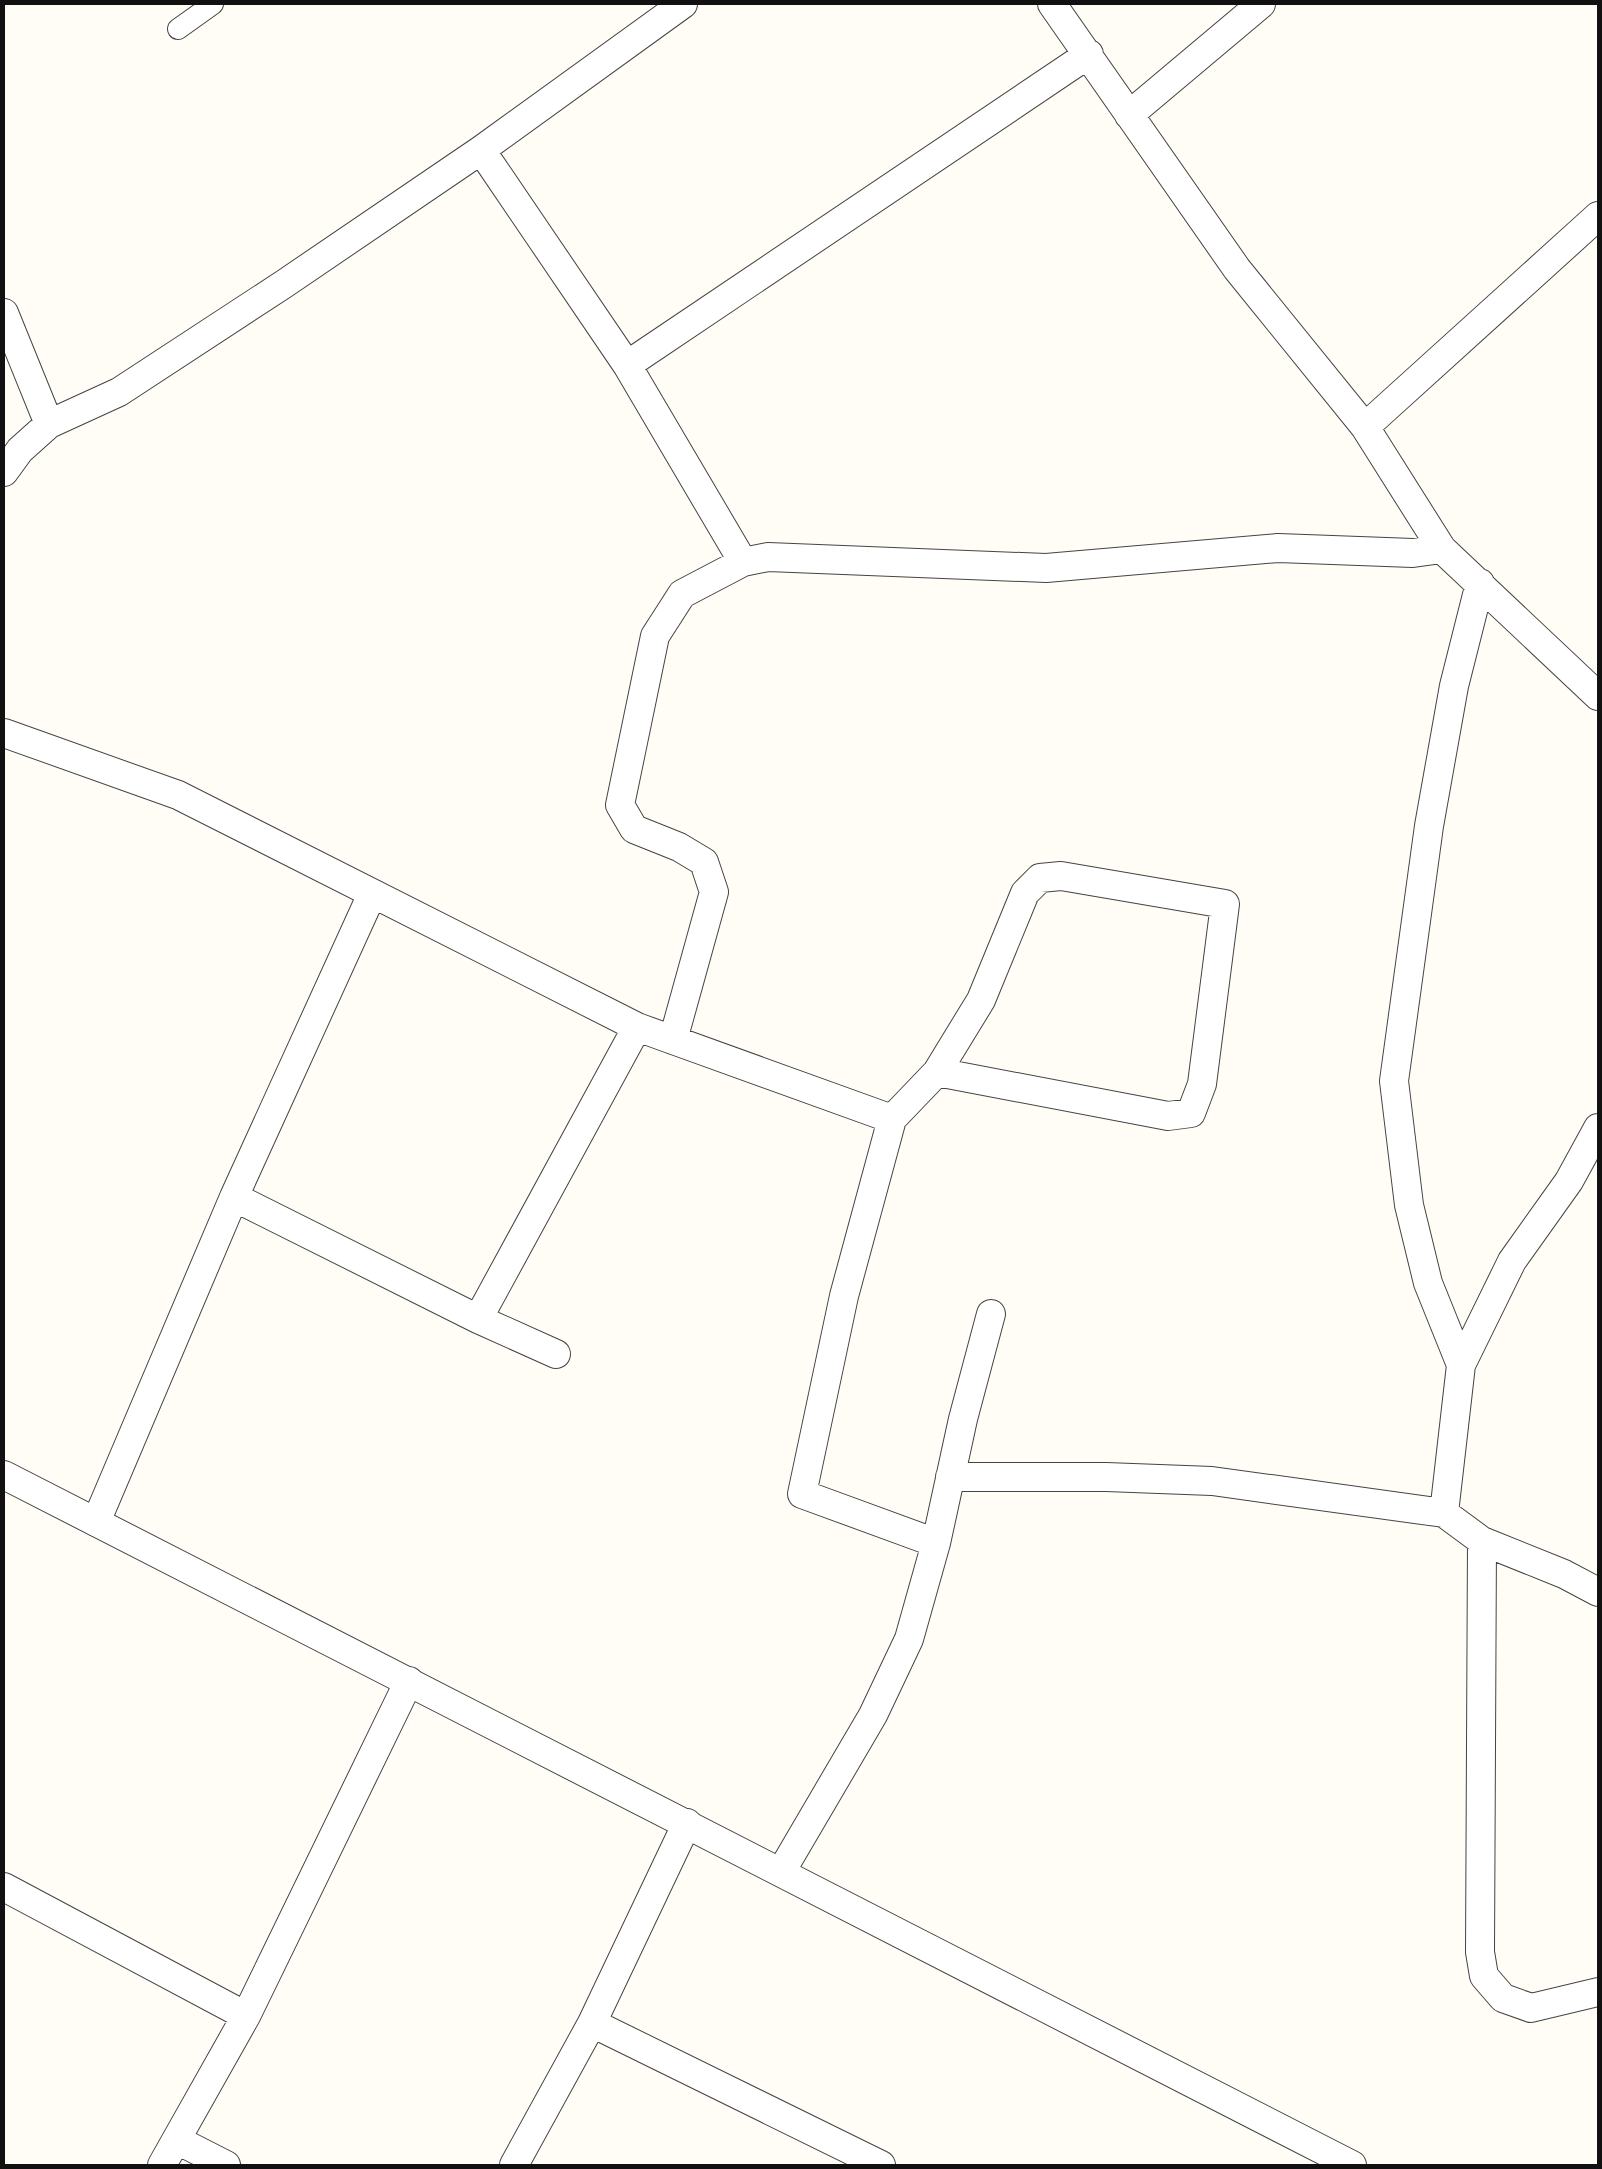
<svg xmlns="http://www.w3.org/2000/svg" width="1602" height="2169" font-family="Bitter,serif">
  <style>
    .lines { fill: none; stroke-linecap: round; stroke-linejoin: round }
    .service-casing { stroke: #444; stroke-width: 22 }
    .minor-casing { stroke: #444; stroke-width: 30 }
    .tertiary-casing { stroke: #444; stroke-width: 30 }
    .service { stroke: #fff; stroke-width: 20 }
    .minor { stroke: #fff; stroke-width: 28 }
    .tertiary { stroke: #fff; stroke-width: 28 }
  </style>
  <rect width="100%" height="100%" fill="#fffdf5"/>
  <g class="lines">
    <g class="service-casing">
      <path id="service" d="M178 29 213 4"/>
    </g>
    <g class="minor-casing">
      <path id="minor" d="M1052 4 1237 269 1365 427 1442 549 1598 696
        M1129 115 1261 4
        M481 150 627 365 743 562
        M4 313 49 424
        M627 365 1089 54
        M1365 427 1598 216
        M4 472 20 450 49 424 119 392 284 284 481 150 683 4
        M4 733 178 795 637 1027 892 1119 844 1296 802 1494 936 1543
        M673 1040 714 892 704 862 679 847 634 829 620 805 655 636 682 594 743 562 768 557 1046 568 1278 548 1413 553 1442 549
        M892 1119 937 1072 1168 1116 1191 1113 1202 1084 1225 904 1061 876 1040 878 1025 893 981 1000 937 1072
        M1598 1128 1569 1181 1512 1261 1461 1365 1444 1513 1482 1541 1564 1574 1598 1592
        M234 1197 478 1319 556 1354
        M478 1319 637 1027
        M1461 1365 1428 1283 1409 1205 1394 1081 1429 826 1454 686 1480 583
        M950 1477H1106L1212 1481 1444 1513
        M96 1522 234 1197 372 894
        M1482 1541 1480 1952 1484 1976 1503 1998 1531 2008 1598 1992
        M781 1872 873 1715 909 1639 936 1543 963 1419 991 1314
        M4 1887 246 2016
        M592 2023 881 2165
        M177 2140 226 2165
        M162 2165 246 2016 409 1681
        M514 2165 592 2023 687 1823"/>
    </g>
    <g class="tertiary-casing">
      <path id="tertiary" d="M4 1475 1352 2165"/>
    </g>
    <use href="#service" class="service"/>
    <use href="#minor" class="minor"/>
    <use href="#tertiary" class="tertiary"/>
  </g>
  <rect width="1602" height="2169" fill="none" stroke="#111111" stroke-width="10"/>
</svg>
